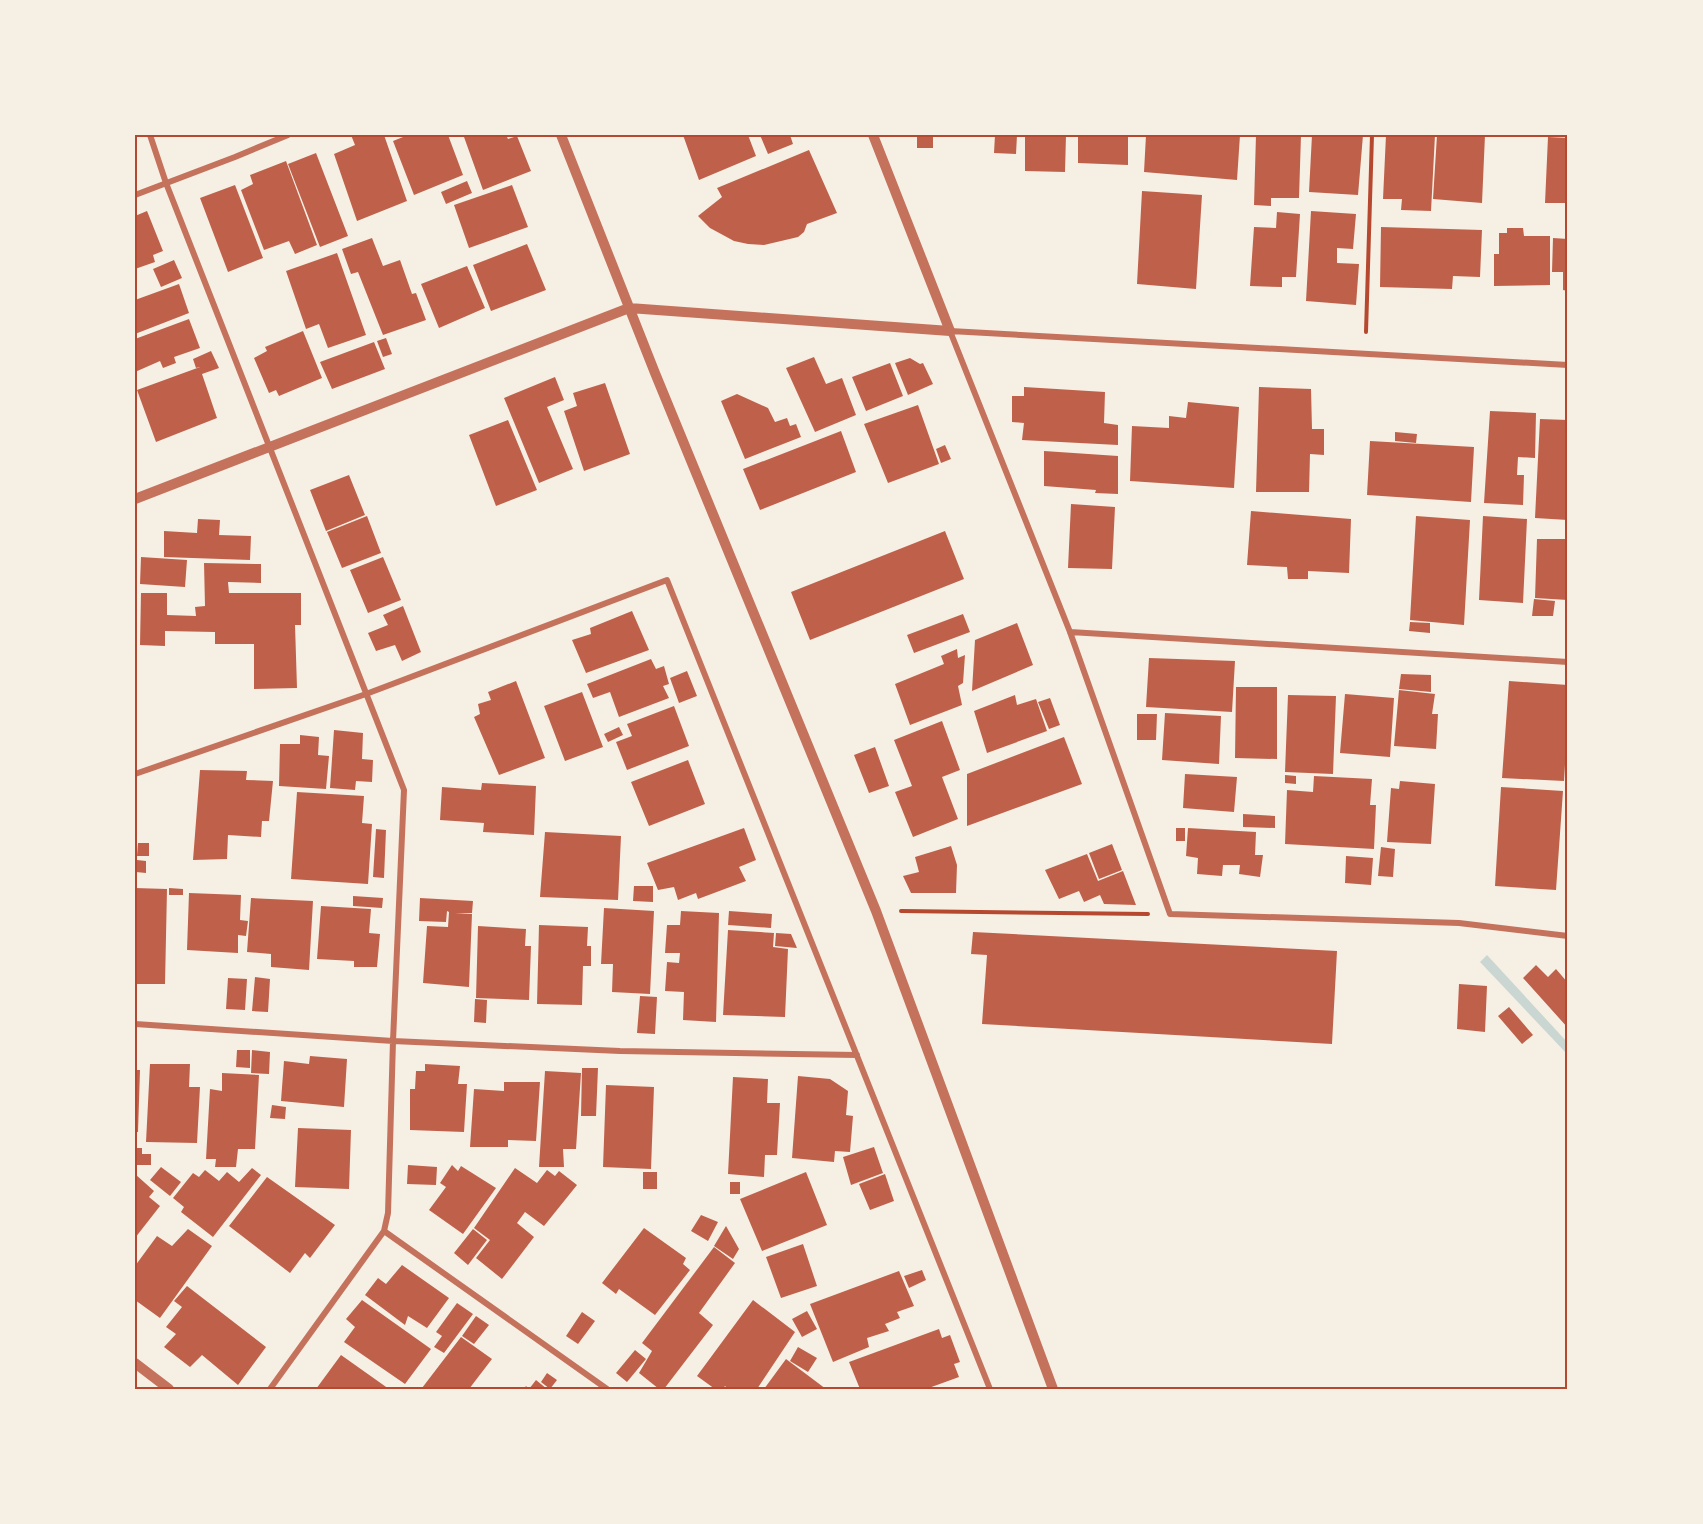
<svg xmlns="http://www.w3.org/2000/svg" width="1703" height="1524" font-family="Roboto,sans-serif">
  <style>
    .water { fill: #c9d6d2 }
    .building { fill: #bf614a }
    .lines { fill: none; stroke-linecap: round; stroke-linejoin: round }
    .path { stroke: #b5482f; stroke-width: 4 }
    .minor { stroke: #c5725c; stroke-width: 6 }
    .tertiary { stroke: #c5725c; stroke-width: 10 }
    .neatline { fill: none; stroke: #b5482f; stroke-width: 2 }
  </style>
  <rect width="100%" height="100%" fill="#f6efe4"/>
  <path class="water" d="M1487 955 1568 1043V1055L1480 962Z"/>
  <path class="building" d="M351 135H384L407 201 357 221 334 154 355 145Z
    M408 135H448L463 175 414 195 393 141Z
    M468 135H506L508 139 517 136 531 171 483 190 464 137Z
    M683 135H748L756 156 699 180Z
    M760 135H790L793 144 768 154Z
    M917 135H933V148H917Z
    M995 135H1017L1016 154 994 153Z
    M1025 135H1066L1065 172 1025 171Z
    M1078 135H1128V165L1078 163Z
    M1146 135H1240L1237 180 1144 172Z
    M1256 135H1301L1299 198H1271V206L1254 205Z
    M1312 135H1363L1358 195 1309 192Z
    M1386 135H1435L1431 211 1401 210 1402 199H1383Z
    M1437 135H1485L1482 203 1433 199Z
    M1548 137 1568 138V203H1545Z
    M809 150 837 213 807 224 804 232 798 237 764 245 748 244 734 241 710 228 698 216 722 197 717 188Z
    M316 153 348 236 320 247 288 164Z
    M286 161 317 245 295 254 289 241 264 250 241 190 253 184 250 175Z
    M467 181 472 193 446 204 441 192Z
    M235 185 263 258 228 272 200 198Z
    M512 185 528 227 469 248 454 205Z
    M1142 191 1202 195 1196 289 1137 284Z
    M147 211 163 251 153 255 155 262 135 269V216Z
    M1311 211 1356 214 1353 249 1337 248V263L1359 264 1356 305 1306 301Z
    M1277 212 1300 214 1296 277H1282V287L1250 286 1254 227 1276 228Z
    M1381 227 1482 230 1480 277 1453 276 1452 289 1380 287Z
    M1507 228H1523L1524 236H1550V285L1494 286V254H1499V233H1507Z
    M372 238 383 266 400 260 412 294 416 293 426 320 383 335 358 272 351 274 342 249Z
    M1553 238 1568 239V291L1563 290V272H1552Z
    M527 244 546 290 491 311 473 265Z
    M337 253 366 335 328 348 319 324 306 329 286 271Z
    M174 260 182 278 161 287 153 269Z
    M467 266 485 308 439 328 421 284Z
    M179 284 189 313 135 334V300Z
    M189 319 200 348 174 357 176 363 163 368 160 361 135 372V339Z
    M303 331 322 378 279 396 276 390 269 393 254 358 267 351 265 347Z
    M386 338 392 354 383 357 377 341Z
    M374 342 385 369 332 389 320 362Z
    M211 351 219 368 202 374 217 418 156 442 137 390 200 367 196 368 193 359Z
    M814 357 826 384 842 378 856 415 815 432 786 368Z
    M910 358 920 364 923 363 933 384 908 395 895 363Z
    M890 363 903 396 866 411 852 377Z
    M555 377 564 400 547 407 573 469 539 483 504 398Z
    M605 383 630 454 584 471 564 411 577 406 573 393Z
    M1024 387 1105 392 1104 423 1118 425V445L1022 440 1024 423 1012 422V396H1024Z
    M1259 387 1311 389 1312 429H1324V455L1310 454 1309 492H1256Z
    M737 394 768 408 775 422 787 418 790 426 796 424 801 437 745 459 721 401Z
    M1188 402 1239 407 1234 488 1130 481 1132 426 1169 428V416L1186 418Z
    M918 405 939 464 888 483 864 424Z
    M1490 411 1536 413 1535 458 1518 457 1517 475H1524L1523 505 1484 503Z
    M1540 419 1568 420V520L1535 518Z
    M508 420 537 490 496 506 469 435Z
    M841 431 856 472 760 510 743 469Z
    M1395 432 1417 434 1416 443 1395 441Z
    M1370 441 1474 447 1471 502 1367 495Z
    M945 445 951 459 941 463 936 449Z
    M1044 451 1118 456V494L1095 493 1096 490 1044 486Z
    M349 475 365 515 326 531 310 490Z
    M1071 504 1115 507 1112 569 1068 568Z
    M1251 511 1351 519 1349 573 1308 571V579H1288L1287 567 1247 565Z
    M367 516 381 553 342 568 327 532Z
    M1416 516 1470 520 1464 625 1410 620Z
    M1483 516 1527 519 1523 603 1479 600Z
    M198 519 220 520 219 535 251 536 250 560 164 557V531L197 533Z
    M945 531 964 579 810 640 791 592Z
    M1537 539H1568V600L1535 598Z
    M141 557 187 560 185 587 140 584Z
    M383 557 401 600 368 613 350 570Z
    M204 563 261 564V583L228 582 229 593H301V625H295L297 688 254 689V644H215V632L165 631V646L140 645 141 593H167V615L196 616 195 607 205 606Z
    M1534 599 1555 601 1553 616H1532Z
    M403 606 421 652 402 661 395 645 376 651 368 633 388 625 383 615Z
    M632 611 649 650 586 673 572 640 591 634 590 628Z
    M963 614 970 632 914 653 907 635Z
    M1410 622 1430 623V633L1409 631Z
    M1017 623 1033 665 972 691 975 640Z
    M957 649 958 658 965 655 963 683 958 686 962 705 910 725 895 684 944 664 941 656Z
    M1149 658 1235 661 1232 712 1146 707Z
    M651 659 656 669 664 666 669 684 663 686 669 698 619 717 610 692 593 698 587 684Z
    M687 671 697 696 679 703 670 678Z
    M1401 674 1431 675V692L1399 689Z
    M516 681 545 758 499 775 474 717 480 714 478 704 491 700 488 692Z
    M1509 681 1568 685V716L1564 781 1502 778Z
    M1236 687H1277V759L1235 758Z
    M1399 690 1435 694 1432 714H1438L1436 749 1394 746Z
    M582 692 603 747 565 761 544 706Z
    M1345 694 1394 698 1390 757 1340 753Z
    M1015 695 1017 705 1036 699 1047 731 987 753 974 711Z
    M1288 695 1336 696 1333 774 1285 772Z
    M1050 698 1060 725 1049 729 1038 702Z
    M674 706 689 746 627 770 616 742 632 736 627 724Z
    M1165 713 1221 716 1219 764 1162 760Z
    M1137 714H1157L1156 740H1137Z
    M942 721 960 770 942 777 958 819 913 837 895 792 912 786 894 740Z
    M619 727 623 735 608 742 604 734Z
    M334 730 363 733 362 759 373 760 372 782 356 781 355 790 330 788Z
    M300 735 319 737 318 755 329 756 326 789 279 786 280 744H300Z
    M1064 737 1082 784 967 826V774Z
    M875 747 889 786 869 793 854 755Z
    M688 760 705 804 649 826 631 782Z
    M200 770 247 771 246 780 273 781 269 821H262L261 837 228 835 227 859 193 860Z
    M1185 774 1237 777 1234 812 1183 808Z
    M1285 775 1296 776V784L1285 783Z
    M1314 776 1372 779 1370 805H1376L1374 849 1285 844 1287 790 1313 792Z
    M1400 781 1435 784 1431 844 1387 842 1391 788 1399 789Z
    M482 783 536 786 534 835 483 832 484 823 440 820 442 787 481 790Z
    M1501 787 1563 791 1556 890 1495 886Z
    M297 792 364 796 362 823 372 824 368 884 291 879Z
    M1243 814 1275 816V828L1243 827Z
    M744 828 756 860 739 867 746 881 698 899 696 893 678 900 674 887 658 890 647 863Z
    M1176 828H1185V841H1176Z
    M1188 828 1256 832 1255 855H1263L1260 877 1239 874 1240 865H1223L1222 876 1197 874 1198 858 1186 856Z
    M376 829 386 830 384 878 373 877Z
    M545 832 621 836 618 900 540 897Z
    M138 843H149V856H137Z
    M1112 844 1122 870 1099 879 1089 853Z
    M951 846 957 865 956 893H911L903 876 919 872 915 857Z
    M1381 847 1395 849 1393 877 1378 876Z
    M1087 854 1098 881 1123 871 1136 905 1104 904 1100 895 1084 902 1079 891 1059 899 1045 870Z
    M1346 856 1373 858 1371 885 1345 883Z
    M137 860 146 861V873L136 872Z
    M634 886H653V902L633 901Z
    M135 888 167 889 165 984H135Z
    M169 888 183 889V895H169Z
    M189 893 241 895 240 920 248 921 246 936 238 935V953L187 950Z
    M353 896 383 898 382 908 353 906Z
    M251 898 313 901 309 970 271 967V954L247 952Z
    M420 898 473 901 472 913H455L472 914 469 987 423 983 427 926 448 927 449 912 447 911 446 922 419 921Z
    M321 906 371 909 369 933 380 934 377 967H354V961L317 959Z
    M604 908 654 911 650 994 612 992 613 964H601Z
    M681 911 719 913 716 1022 683 1020 684 992 665 991 667 962 679 963 680 953H665L667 925H680Z
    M729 911 772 914 771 928 728 925Z
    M539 925 588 927 587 946H591V966H583L582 1005 537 1004Z
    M478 926 526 929 525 946H531L529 1000 476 998Z
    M728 930 774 933 773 947 788 949 785 1017 723 1015Z
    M973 932 1337 951 1332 1044 982 1024 987 955 971 954Z
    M776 933 791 934 797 948 775 946Z
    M1536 965 1548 977 1556 969 1568 983V1028L1523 978Z
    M255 977 270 979 268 1012 252 1011Z
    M228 978 247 979 245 1010 226 1009Z
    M1459 984 1487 986 1485 1032 1457 1029Z
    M640 996 657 997 655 1034 637 1033Z
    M475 999 487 1000 486 1023 474 1022Z
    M1509 1007 1533 1035 1522 1044 1498 1016Z
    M237 1050H250V1068L236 1067Z
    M252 1050 270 1052 269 1074 251 1073Z
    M310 1056 347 1059 344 1107 281 1101 284 1061 309 1064Z
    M150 1064H190L189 1087H200L197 1143 146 1142Z
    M425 1064 460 1066 458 1084H467L464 1132 410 1130V1089H415L416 1071H425Z
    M582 1068H598L596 1116H581Z
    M135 1070H140L138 1132H135Z
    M545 1071 581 1073 576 1149H563L564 1167H539Z
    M222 1073 259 1075 255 1149H238L236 1167H215L216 1159H206L210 1089 222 1091Z
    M798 1076 830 1079 848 1091 846 1115 853 1116 850 1152 835 1151 834 1162 792 1158Z
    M733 1077 768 1079 767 1103H780L777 1155H765L764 1177 728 1174Z
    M504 1082H540L536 1141 508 1140V1147H470L474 1089 504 1091Z
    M606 1085 654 1087 651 1169 603 1167Z
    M272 1105 286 1107 285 1119 270 1118Z
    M298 1128 351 1130 349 1189 295 1187Z
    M874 1147 883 1173 851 1185 843 1157Z
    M135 1148H142V1154H151V1165H135Z
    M408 1165 437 1167 436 1185 407 1184Z
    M452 1165 458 1171 461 1166 496 1188 463 1234 429 1210 446 1187 440 1183Z
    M161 1167 181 1182 170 1196 150 1180Z
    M252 1168 261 1175 213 1237 181 1212 184 1207 173 1198 193 1173 199 1177 205 1170 219 1181 227 1172 239 1182Z
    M515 1168 537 1183 547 1170 555 1176 559 1171 577 1185 544 1226 525 1212 517 1223 534 1237 502 1279 476 1258 490 1240 474 1228Z
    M643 1172H657V1189H643Z
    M806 1172 827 1225 762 1251 740 1199Z
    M135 1174 154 1191 149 1197 160 1206 135 1238Z
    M885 1174 894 1201 870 1210 859 1184Z
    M267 1177 335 1225 310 1258 305 1253 290 1273 229 1226Z
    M730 1182H740V1194H730Z
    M701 1215 718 1222 708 1241 691 1231Z
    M726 1226 739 1249 733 1259 714 1246Z
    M644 1228 686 1258 683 1264 690 1270 655 1315 619 1289 616 1294 602 1283Z
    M188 1229 212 1246 160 1318 135 1300V1266L157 1236 172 1246Z
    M473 1229 487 1240 468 1265 454 1253Z
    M803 1244 817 1286 781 1298 766 1257Z
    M714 1247 735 1263 699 1313 713 1325 664 1389H659L639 1373 652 1351 642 1343Z
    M402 1265 449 1298 427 1328 408 1316 405 1325 365 1295 378 1278 386 1284Z
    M922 1270 926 1280 909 1288 904 1276Z
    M899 1271 914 1306 897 1312 900 1318 885 1324 889 1331 867 1338 869 1347 833 1362 810 1304Z
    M187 1286 266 1347 238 1385 202 1355 190 1367 164 1347 176 1334 166 1327 182 1307 174 1301Z
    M362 1300 431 1349 405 1384 344 1342 355 1327 346 1319Z
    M753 1300 795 1332 757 1389H728L725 1386 723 1389H715L697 1376Z
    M457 1303 473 1314 444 1353 434 1347 442 1336 436 1332Z
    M807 1311 817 1329 802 1337 792 1319Z
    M582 1312 595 1321 578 1344 566 1336Z
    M476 1316 489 1325 474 1344 462 1336Z
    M939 1329 942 1338 950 1335 960 1362 954 1364 959 1377 926 1389H860L849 1362Z
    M461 1337 492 1359 469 1389 422 1388Z
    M798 1347 817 1358 808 1372 790 1361Z
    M635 1350 646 1359 627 1382 616 1373Z
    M341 1355 389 1389H316Z
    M786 1359 826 1389H764Z
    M547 1373 557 1380 550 1389 541 1382Z
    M536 1380 547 1389H524L526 1386 529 1389Z"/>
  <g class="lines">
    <path class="path" d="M1366 332 1372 135
      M901 911 1148 914"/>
    <path class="minor" d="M150 135 166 183 404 790 393 1041 388 1213 384 1231 270 1389
      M135 195 235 157 288 135
      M1568 365 950 331 1070 632 1170 914 1459 923 1568 936
      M1070 632 1568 662
      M135 774 366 694 667 580 990 1389
      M135 1024 393 1041 620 1051 857 1055
      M384 1231 607 1389"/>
    <path class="tertiary" d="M561 135 655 373 876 911 1053 1389
      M135 499 629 308 950 331 873 135
      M135 1363 169 1389"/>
  </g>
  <rect width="1703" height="1524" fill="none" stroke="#f6efe4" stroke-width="273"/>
  <rect x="136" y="136" width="1430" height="1252" class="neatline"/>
</svg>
